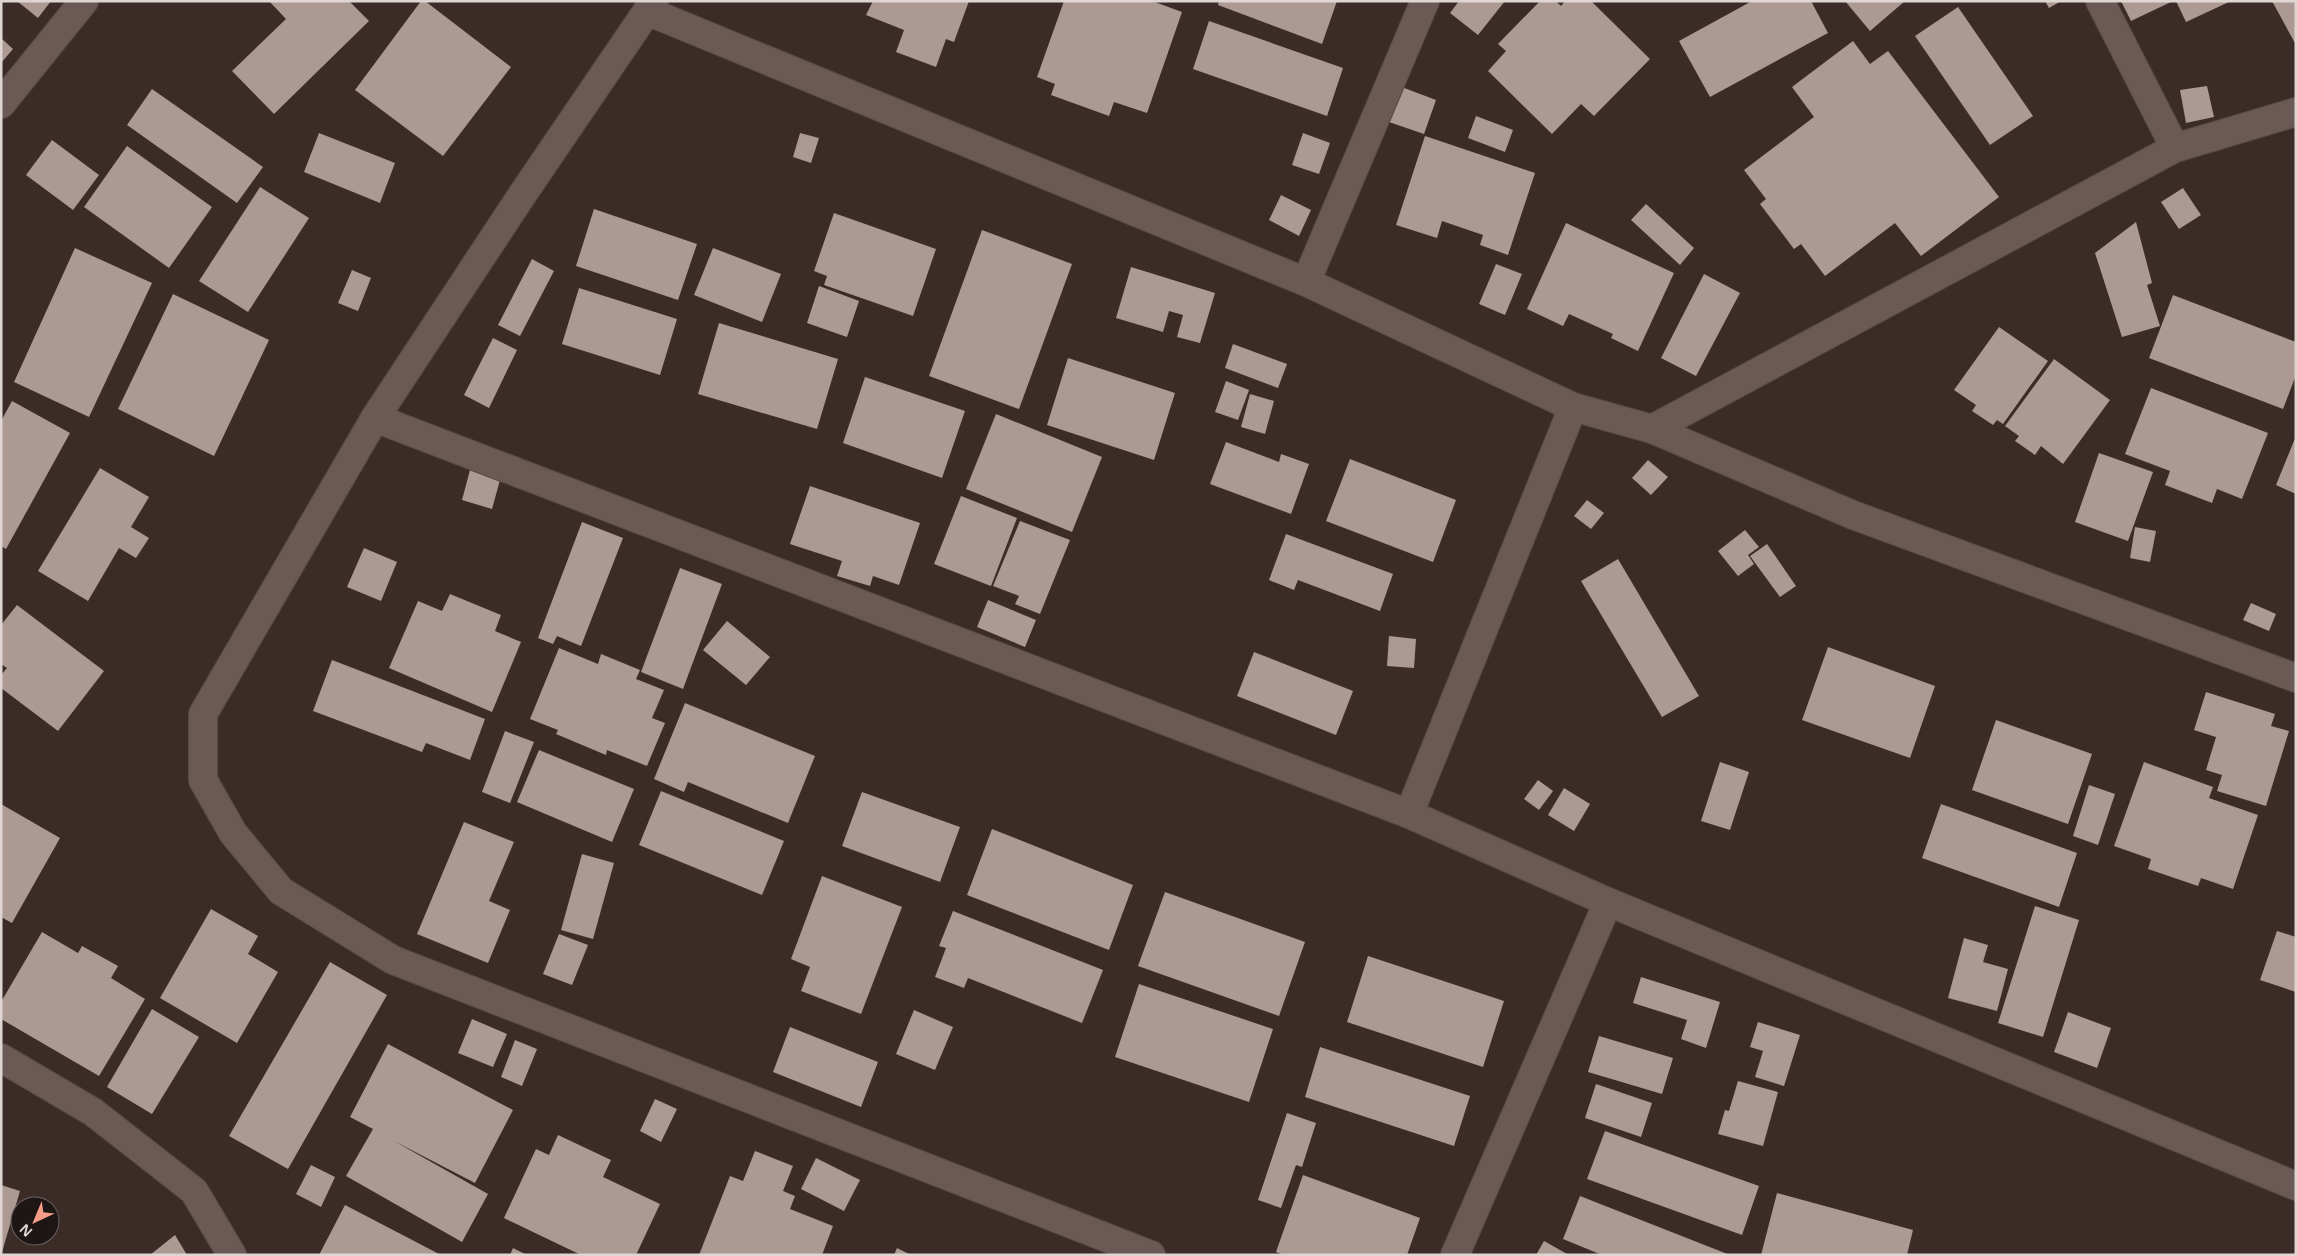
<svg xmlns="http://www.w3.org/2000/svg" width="2297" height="1256" font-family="'Open Sans',sans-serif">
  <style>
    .building { fill: #ac9994 }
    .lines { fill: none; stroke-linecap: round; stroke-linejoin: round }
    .street-casing { stroke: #574a47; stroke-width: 30 }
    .street { stroke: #6a5955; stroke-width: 28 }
  </style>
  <rect width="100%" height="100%" fill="#3b2c28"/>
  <path class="building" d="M17 1H51L38 18Z
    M269 1H349L369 21 274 114 232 71 286 19Z
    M421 1H425L511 67 443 156 355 90Z
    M873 1H969L954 42 946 39 936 67 896 52 904 30 866 15Z
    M1064 1H1152L1182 12 1147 113 1114 102 1109 116 1051 95 1055 84 1037 77Z
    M1219 1H1337L1322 44 1218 5Z
    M1459 1H1505L1478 35 1450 13Z
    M1540 1H1556L1561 6 1565 1H1591L1650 59 1594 116 1581 104 1552 134 1488 71 1506 51 1498 44Z
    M1752 1H1811L1828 33 1710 97 1679 41Z
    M1845 1H1905L1870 31Z
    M2045 1H2061L2049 8Z
    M2121 1H2173L2131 21Z
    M2176 1H2231L2186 22Z
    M2272 1H2296V45Z
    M1958 7 2033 116 1990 145 1915 36Z
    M1209 21 1343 68 1327 116 1193 69Z
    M1 38 13 49 1 63Z
    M1853 41 1870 64 1888 51 1999 197 1921 256 1895 223 1825 276 1801 244 1794 249 1760 204 1766 199 1744 170 1814 117 1792 87Z
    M1399 86 1436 100 1424 134 1386 121Z
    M2207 86 2214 117 2186 123 2180 90Z
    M152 89 263 167 237 203 127 125Z
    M1476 116 1513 130 1505 152 1468 138Z
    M319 133 395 163 380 203 304 172Z
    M800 133 819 138 811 163 793 157Z
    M1303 133 1330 143 1319 174 1292 165Z
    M1425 136 1535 173 1508 255 1480 245 1483 235 1442 221 1437 238 1396 225Z
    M52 140 99 175 73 210 26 175Z
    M127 146 212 207 169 268 84 207Z
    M260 187 309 218 248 312 199 281Z
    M2183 188 2201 215 2179 229 2161 202Z
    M1281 195 1311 210 1299 236 1269 220Z
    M1646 204 1694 248 1680 265 1631 220Z
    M594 209 697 244 678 300 576 266Z
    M834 213 936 249 913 316 824 285 827 276 814 271Z
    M2136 222 2152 283 2147 285 2160 326 2122 337 2095 253Z
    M1566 223 1674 273 1638 351 1611 338 1613 334 1569 314 1563 326 1527 309Z
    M982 230 1072 264 1019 409 929 376Z
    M75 248 152 283 89 417 14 382Z
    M713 248 781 274 762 322 694 295Z
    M532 259 554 271 520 336 498 325Z
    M1496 264 1522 274 1505 315 1479 304Z
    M1131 267 1215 293 1200 343 1177 337 1183 315 1169 311 1163 332 1116 318Z
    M352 270 371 278 358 311 338 303Z
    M1704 274 1740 293 1696 376 1661 358Z
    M819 286 859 301 847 337 807 323Z
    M579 288 677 319 660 375 562 344Z
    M173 294 269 340 214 456 118 409Z
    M2173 295 2296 342V375L2283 409 2149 358Z
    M719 323 838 359 817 429 698 394Z
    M1999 327 2048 361 2003 424 1997 420 1993 425 1972 411 1976 405 1954 390Z
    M493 338 517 350 489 408 464 395Z
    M1233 344 1287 364 1278 388 1225 368Z
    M1068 358 1175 393 1154 460 1047 425Z
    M2054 359 2110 400 2063 464 2041 446 2035 455 2015 441 2019 436 2005 426Z
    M865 377 965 411 942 478 843 443Z
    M1226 381 1249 390 1238 420 1215 412Z
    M2151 388 2268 433 2242 499 2217 489 2212 503 2165 485 2170 471 2125 454Z
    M1250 394 1274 401 1265 434 1241 427Z
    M12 401 70 433 6 549 1 546V421Z
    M996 414 1102 457 1072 532 966 489Z
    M2296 436V494L2276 485Z
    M1226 442 1279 462 1281 454 1309 464 1291 514 1210 484Z
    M2099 453 2153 472 2128 541 2075 522Z
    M1350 459 1456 500 1433 562 1326 521Z
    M1648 460 1668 477 1651 495 1632 478Z
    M100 468 149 497 131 527 149 538 136 558 119 548 88 601 38 571Z
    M470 470 500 480 492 509 462 500Z
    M810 486 920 523 899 585 873 576 870 586 837 576 842 561 790 544Z
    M961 496 1017 518 991 586 934 564Z
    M1587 500 1604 513 1591 529 1574 516Z
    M1020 521 1070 540 1040 614 1015 604 1019 596 993 586Z
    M582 522 623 538 581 646 557 636 553 644 538 638Z
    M2135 527 2156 531 2150 562 2130 558Z
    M1745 530 1759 547 1748 555 1754 564 1738 576 1718 551Z
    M1286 534 1393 574 1380 611 1298 580 1294 590 1269 580Z
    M1767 544 1796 586 1780 597 1750 556Z
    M364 548 397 562 381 601 347 587Z
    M1618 559 1699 696 1662 717 1581 581Z
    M680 568 722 584 683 689 641 672Z
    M450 594 501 615 495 631 521 642 492 712 389 668 418 601 442 611Z
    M988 600 1036 620 1025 647 977 627Z
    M2251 603 2276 614 2269 631 2243 620Z
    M17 605 104 671 58 731 1 688V675L7 668 1 664V625Z
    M727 621 770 657 746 685 703 650Z
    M1389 636 1416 639 1414 668 1387 666Z
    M1828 647 1935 686 1910 758 1802 720Z
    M559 648 598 664 601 654 640 670 636 679 664 690 652 718 665 723 647 766 607 750 606 755 556 734 558 730 530 719Z
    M1254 652 1353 691 1336 735 1237 696Z
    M332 660 485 719 470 760 426 743 422 752 313 711Z
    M2206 692 2275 714 2271 726 2289 731 2266 806 2217 791 2222 775 2206 770 2216 737 2194 730Z
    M685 703 815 756 788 823 688 782 684 792 654 779Z
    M1996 720 2092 754 2068 824 1972 790Z
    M505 731 534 742 510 803 482 792Z
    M539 750 634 789 612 842 517 802Z
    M1720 762 1749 772 1730 830 1701 821Z
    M2144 762 2213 787 2209 798 2258 815 2233 889 2201 878 2198 886 2148 869 2151 859 2114 846Z
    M1538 780 1553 791 1539 810 1524 799Z
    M2089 785 2115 794 2098 845 2073 836Z
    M1564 788 1590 804 1574 831 1548 815Z
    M661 791 784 841 762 895 639 845Z
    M862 792 960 827 940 882 842 846Z
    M1 804 60 838 12 923 1 917Z
    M1941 804 2077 853 2059 907 1922 858Z
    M464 822 514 842 489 901 510 910 488 963 417 934Z
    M992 829 1133 885 1109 950 967 895Z
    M582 854 614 863 593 939 561 930Z
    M822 876 902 907 861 1014 801 991 810 967 791 959Z
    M1165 892 1305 942 1279 1016 1138 966Z
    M2035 906 2079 920 2043 1037 1998 1023Z
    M211 909 258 936 248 954 278 972 237 1043 160 998Z
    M953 911 1103 970 1082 1023 968 978 964 988 935 977 946 948 939 946Z
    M2277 931 2296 937V992L2260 980Z
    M42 932 78 953 82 946 118 966 111 978 145 999 99 1076 1 1019V1002Z
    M559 934 588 945 572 985 543 974Z
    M1964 938 1988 945 1983 962 2008 969 1997 1011 1948 998Z
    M1368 956 1504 1001 1483 1067 1347 1022Z
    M330 962 387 995 288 1169 229 1136Z
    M1641 977 1720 1002 1706 1048 1681 1039 1687 1020 1633 1003Z
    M1139 984 1273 1029 1249 1102 1115 1057Z
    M152 1009 199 1037 152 1114 107 1087Z
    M914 1010 953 1027 935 1070 896 1054Z
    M2068 1012 2111 1028 2097 1068 2054 1052Z
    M472 1019 507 1034 493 1067 458 1053Z
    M1758 1022 1800 1035 1784 1086 1755 1077 1763 1051 1750 1047Z
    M790 1027 878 1062 861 1107 773 1072Z
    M1599 1036 1673 1058 1662 1094 1588 1072Z
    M515 1040 537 1049 522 1086 501 1077Z
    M388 1044 513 1110 475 1183 394 1141 488 1194 462 1242 346 1176 373 1129 350 1117Z
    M1320 1047 1470 1096 1454 1146 1305 1097Z
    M1738 1081 1778 1092 1763 1146 1718 1134 1725 1110 1729 1111Z
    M1596 1084 1652 1103 1641 1137 1585 1118Z
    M655 1099 677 1109 661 1142 640 1131Z
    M1287 1113 1316 1123 1302 1167 1296 1165 1281 1208 1258 1200Z
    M1605 1131 1759 1186 1742 1235 1587 1179Z
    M558 1135 611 1160 603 1177 660 1204 636 1255H581L504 1218 536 1149 549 1155Z
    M755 1151 793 1166 783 1191 795 1196 790 1209 833 1226 822 1255H699L730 1176 743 1181Z
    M816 1158 860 1180 844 1211 801 1189Z
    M311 1165 335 1177 321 1207 296 1194Z
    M1303 1175 1420 1218 1407 1255H1284L1276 1252Z
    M1 1185 20 1191 2 1252H1Z
    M1777 1193 1913 1230 1907 1255H1761Z
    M1580 1196 1730 1255H1602L1563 1239Z
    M345 1205 441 1255H319Z
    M175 1235 187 1255H150Z
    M1544 1241 1569 1255H1536Z
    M513 1248 527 1255H510Z
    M897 1248 911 1255H894Z"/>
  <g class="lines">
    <g class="street-casing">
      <path id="street" d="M654 1 522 195 375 418 203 714V780L233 833 281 891 393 960 1151 1255
        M2100 1 2175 148
        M647 11 1306 282 1573 407 1652 429 2175 148 2296 112
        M1 104 84 1
        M1306 282 1425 1
        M375 418 1409 814 1608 902 2296 1186
        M1652 429 1853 515 2296 678
        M1409 814 1573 407
        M1 1058 93 1112 194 1191 232 1255
        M1455 1255 1608 902"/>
    </g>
    <use href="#street" class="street"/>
  </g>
  <rect width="2297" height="1256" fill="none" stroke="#dfd5d3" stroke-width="5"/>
  <g transform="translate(35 1221) rotate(224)"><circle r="24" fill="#1d1615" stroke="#6b6261"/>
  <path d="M0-4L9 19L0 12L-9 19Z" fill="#f49e88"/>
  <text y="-8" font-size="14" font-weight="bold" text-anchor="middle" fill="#dfd5d3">N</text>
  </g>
</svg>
